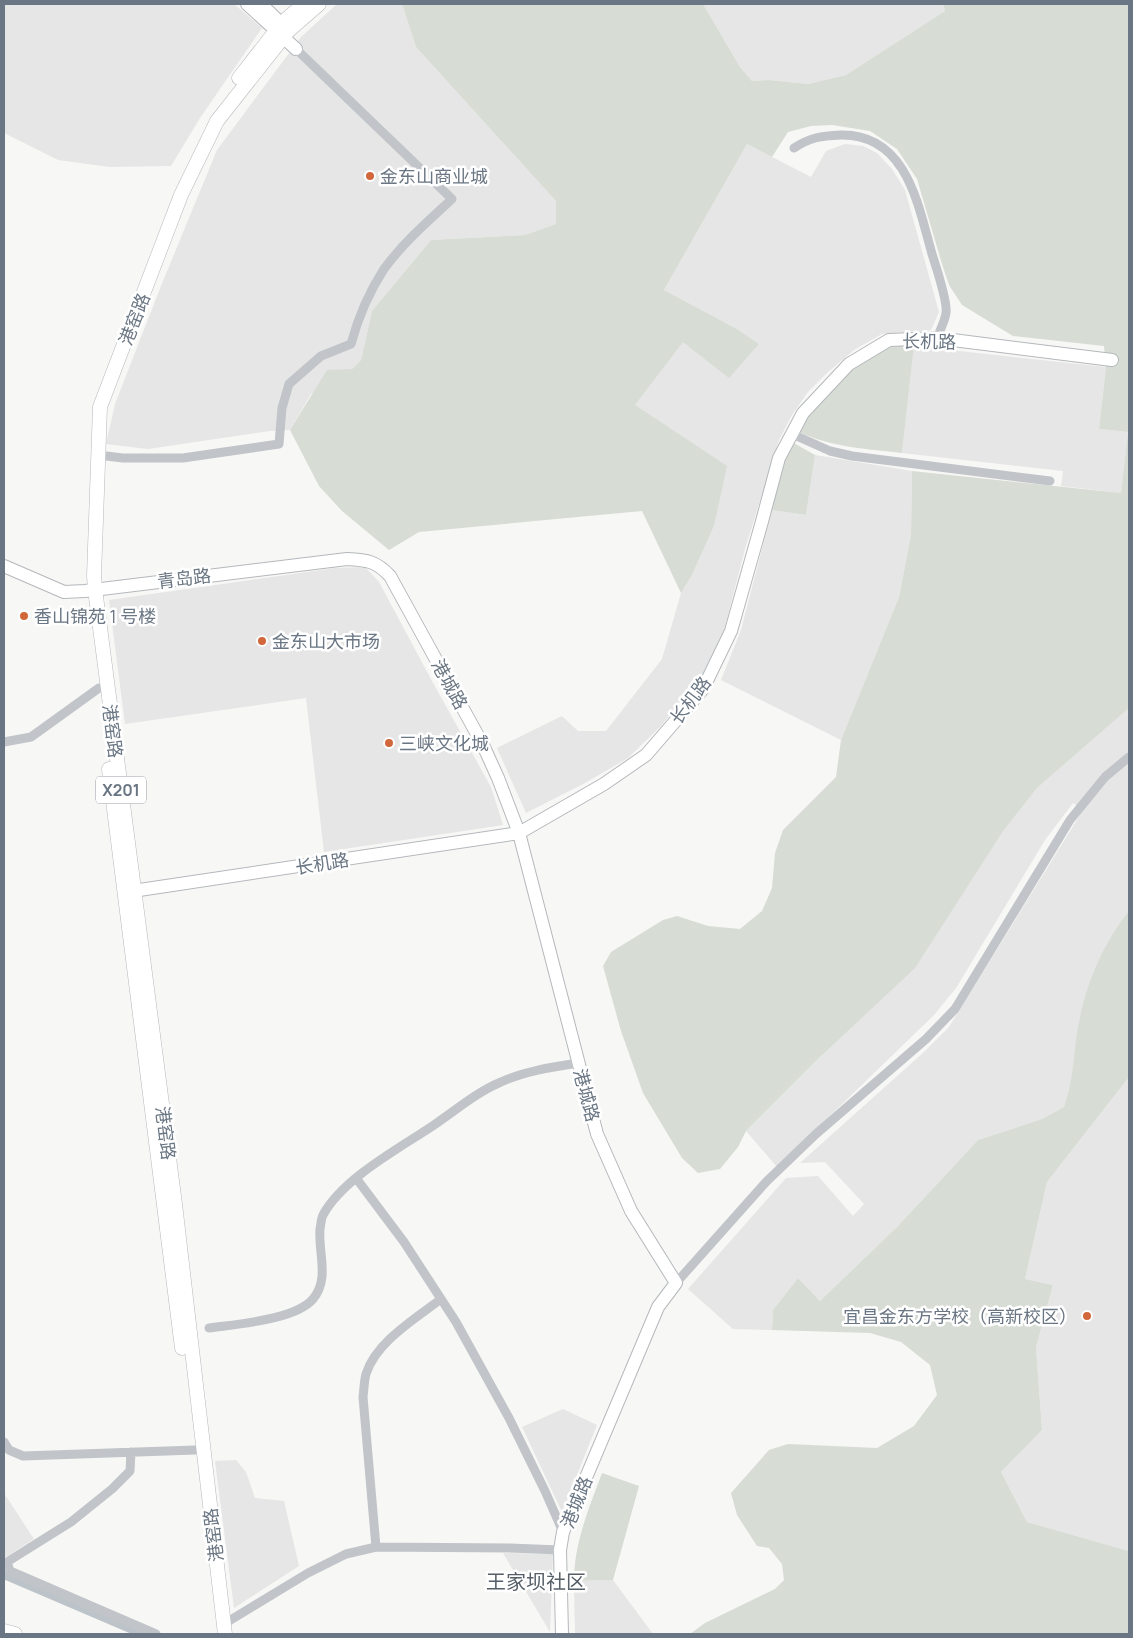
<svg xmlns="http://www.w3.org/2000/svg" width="1133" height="1638" font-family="Manrope,'Noto Sans SC',sans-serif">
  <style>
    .built { fill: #e5e6e5 }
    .green { fill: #d7dcd4 }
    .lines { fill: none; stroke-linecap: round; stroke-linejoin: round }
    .canal { stroke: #bcc4ca; stroke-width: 8 }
    .secondary-casing { stroke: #b4b8bc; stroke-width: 14 }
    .primary-casing { stroke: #b5b8bc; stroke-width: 15 }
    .street { stroke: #c1c4c8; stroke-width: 9 }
    .secondary { stroke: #fff; stroke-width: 12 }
    .primary { stroke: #fff; stroke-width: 14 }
    .poi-dot { fill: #d1673b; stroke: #fff; stroke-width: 2 }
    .labels { text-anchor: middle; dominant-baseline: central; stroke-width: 5; stroke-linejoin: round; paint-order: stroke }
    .shield { fill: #fff; stroke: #979fa8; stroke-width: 1 }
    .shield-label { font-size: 16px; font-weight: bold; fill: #6a7683 }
    .poi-label { font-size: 18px; fill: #6a7683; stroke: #fff; text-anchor: start }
    .street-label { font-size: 18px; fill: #6a7683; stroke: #fff }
    .quarter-label { font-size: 20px; fill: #576069; stroke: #fff }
  </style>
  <rect width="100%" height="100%" fill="#f7f7f5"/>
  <path class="built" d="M4 4H234L262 28 200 118 171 166 110 167 58 160 4 133Z
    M337 4H402L416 47 556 201V224L525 235 431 240 372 311 361 360 352 369 311 394 290 430 270 431 148 449 106 444 115 404 161 286 217 150 301 37Z
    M703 4H943L945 11 846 75 808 84 769 80 752 81 740 67Z
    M747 144 811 177 826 151 845 144 863 146 877 153 892 169 905 190 939 312 931 330 882 334 854 350 827 373 808 392 792 415 779 440 745 549 724 630 702 676 661 726 628 758 585 783 526 813 497 748 562 716 578 731H606L662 659 681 593 692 575 714 526 635 405 683 341 729 377 759 344 737 329 664 290Z
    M914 346 1106 367 1099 429 1128 432 1121 493 1061 486 1063 471 902 453Z
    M815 455 912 471 911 535 899 597 841 740 721 680 741 630 772 510 806 515Z
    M365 567 379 582 432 681 491 787 503 825 324 852 306 698 125 724 109 600 335 568Z
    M1129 708V911L1080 1017 1070 1090 1064 1107 1042 1119 978 1140 897 1227 820 1301 798 1278 773 1310 772 1330 733 1329 688 1289 786 1178 818 1176 853 1216 864 1204 825 1162 800 1163 924 1052 949 1027 1083 810 1073 803 1045 840 956 988 934 1015 777 1167 746 1131 822 1055 1037 788Z
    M1129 1077V1551L1027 1522 1001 1472 1042 1430 1036 1347 1053 1285 1025 1279 1047 1182Z
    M563 1409 597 1425 562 1512 522 1427Z
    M236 1460 246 1472 255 1498 284 1501 299 1566 234 1608 215 1461Z
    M4 1493 34 1539 4 1558Z
    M503 1553 553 1554 550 1632Z
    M613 1580 653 1634H575L574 1581Z"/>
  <path class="green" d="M402 4H703L740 67 752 81 769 80 808 84 846 75 945 11 943 4H1129V708L1037 788 1003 831 915 968 822 1055 746 1131 738 1147 720 1169 698 1173 682 1158 643 1093 621 1031 603 966 611 952 663 920 677 916 708 926 740 929 762 911 772 888 775 853 783 830 836 777 841 740 899 597 911 535 912 471 1121 493 1128 432 1099 429 1106 367 1104 346 1013 336 962 305 949 285 942 264 917 179 897 149 870 131 832 125 811 126 788 132 772 157 747 144 664 290 737 329 759 344 729 378 683 342 635 405 727 466 714 526 692 575 681 593 642 511 419 532 389 550 342 511 319 486 290 430 327 370 352 369 361 360 372 311 431 240 525 235 556 224V201L416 47Z
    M889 345 914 346 902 453C867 449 831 447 799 432L811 413 850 369Z
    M792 442 815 455 806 515 772 510 783 461Z
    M1129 911V1077L1047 1182 1025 1279 1053 1285 1036 1347 1042 1430 1001 1472 1027 1522 1129 1551V1634H690L705 1623 775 1589 784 1580 782 1564 769 1548 757 1546 737 1515 731 1493 769 1450 788 1444 877 1448 914 1426 937 1395 930 1365 901 1342 870 1333 772 1330 773 1310 798 1278 820 1301 897 1227 978 1140 1042 1119 1064 1107C1075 1078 1073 1047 1080 1017 1088 979 1105 941 1129 911Z
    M602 1473 639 1486 613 1580 574 1581C574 1543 589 1508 602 1473Z"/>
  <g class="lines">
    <path class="canal" d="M4 1575 142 1634"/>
    <g class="secondary-casing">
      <path id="secondary" d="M247 4 296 49
        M261 4 289 31
        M4 566 64 592 85 591 347 559C367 560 376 561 390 576L483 745 498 778 519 833 597 1134 631 1211 676 1283 658 1307 563 1532 560 1550 562 1634
        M126 892 519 833 604 784 646 755 703 689 731 631 761 525 779 458 803 413 849 364 889 340 937 338 1112 360"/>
    </g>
    <g class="primary-casing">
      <path id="primary" d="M239 78 282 23 304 4
        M109 769 182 1348
        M4 1631 15 1634
        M225 1634 175 1204 95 589 94 576 100 407 181 195 217 121 288 31 319 4"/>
    </g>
    <path class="street" d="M794 148C811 137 821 136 841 135 907 134 918 205 932 254 936 267 948 302 946 313 945 321 940 330 937 338
      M792 434 830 451 852 456 1050 481
      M98 455 123 458H183L279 444 282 408 289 384 321 356 351 344C358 318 369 292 384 269 403 243 428 221 452 199L296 49
      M4 742 31 737 99 688
      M356 1178 404 1242 456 1322 509 1418 545 1491 563 1532
      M676 1283 766 1182 816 1134 926 1039 955 1009 1070 820 1105 777 1129 757
      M209 1328C237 1324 295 1320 313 1299 330 1279 318 1253 320 1229 321 1224 321 1219 323 1215 343 1178 400 1148 434 1125 456 1110 477 1092 501 1082 525 1071 552 1067 578 1063
      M4 1442 9 1450 23 1456 195 1450
      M131 1452 130 1471 112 1489 71 1522 7 1562 10 1571 156 1634
      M376 1547 363 1397C364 1390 364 1381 366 1374 376 1342 416 1318 441 1299
      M224 1624 308 1573 346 1554 376 1547 510 1548 560 1550"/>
    <use href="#secondary" class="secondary"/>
    <use href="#primary" class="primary"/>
  </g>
  <g class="poi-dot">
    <circle cx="370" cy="176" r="5"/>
    <circle cx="24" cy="616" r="5"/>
    <circle cx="262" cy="641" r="5"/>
    <circle cx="389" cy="743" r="5"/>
    <circle cx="1087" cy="1316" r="5"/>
  </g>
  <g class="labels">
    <rect class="shield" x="96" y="776.5" width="50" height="27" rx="4"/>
    <g class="shield-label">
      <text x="121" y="790">X201</text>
    </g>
    <g class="poi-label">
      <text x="380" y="176">金东山商业城</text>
      <text x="34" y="616">香山锦苑 1 号楼</text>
      <text x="272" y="641">金东山大市场</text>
      <text x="399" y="743">三峡文化城</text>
      <text x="1077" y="1316" text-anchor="end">宜昌金东方学校（高新校区）</text>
    </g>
    <g class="street-label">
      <text transform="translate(134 319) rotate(-69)">港窑路</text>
      <text transform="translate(929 341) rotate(1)">长机路</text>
      <text transform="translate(184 578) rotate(-7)">青岛路</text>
      <text transform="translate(450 684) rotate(61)">港城路</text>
      <text transform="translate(690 700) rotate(-53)">长机路</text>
      <text transform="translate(113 731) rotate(83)">港窑路</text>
      <text transform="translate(322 863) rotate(-9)">长机路</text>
      <text transform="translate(587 1095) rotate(75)">港城路</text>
      <text transform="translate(166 1133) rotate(83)">港窑路</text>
      <text transform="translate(576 1502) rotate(-68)">港城路</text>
      <text transform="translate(213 1535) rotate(-97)">港窑路</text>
    </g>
    <g class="quarter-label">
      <text x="536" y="1581">王家坝社区</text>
    </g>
  </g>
  <rect width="1133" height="1638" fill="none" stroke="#6a7683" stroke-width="10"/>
</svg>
